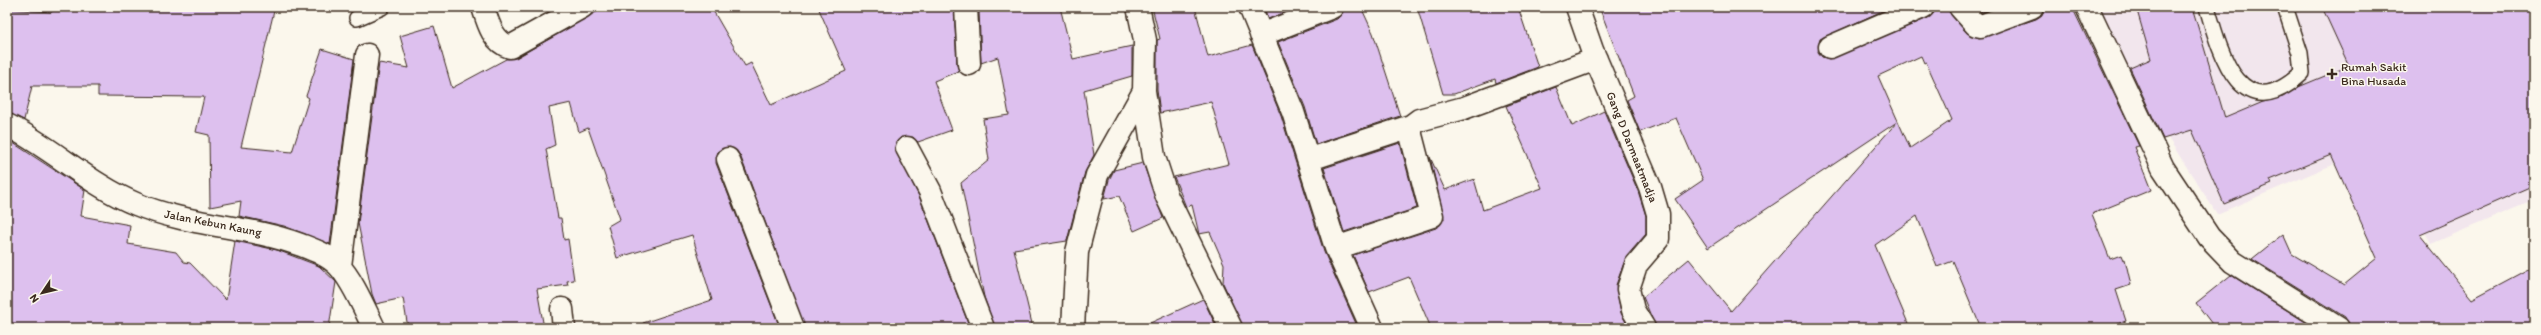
<svg xmlns="http://www.w3.org/2000/svg" width="2541" height="335" font-family="Itim,sans-serif">
  <style>
    .built { fill: #f2e6ed }
    .building { fill: #ddc0ee; stroke: #3b2a1e; fill-rule: evenodd }
    .lines { fill: none; stroke-linecap: round; stroke-linejoin: round }
    .lane-casing { stroke: #3b2a1e; stroke-width: 18 }
    .street-casing { stroke: #3b2a1e; stroke-width: 25 }
    .lane { stroke: #fbf7ec; stroke-width: 15 }
    .street { stroke: #fbf7ec; stroke-width: 22 }
    .poi-dot { fill: #3b2a1e; stroke: #fbf7ec; stroke-width: 1.5 }
    .labels { text-anchor: middle; dominant-baseline: central; stroke-width: 3; stroke-linejoin: round; paint-order: stroke }
    .poi-label { font-size: 12px; fill: #3b2a1e; stroke: #fbf7ec; text-anchor: start }
    .street-label { font-size: 12px; fill: #3b2a1e; stroke: #fbf7ec }
  </style>
  <rect width="100%" height="100%" fill="#fbf7ec"/>
  <filter id="ink" filterUnits="userSpaceOnUse"><feTurbulence type="fractalNoise" baseFrequency=".025" numOctaves="2"/><feDisplacementMap in="SourceGraphic" scale="8" xChannelSelector="R" yChannelSelector="G"/><feConvolveMatrix kernelMatrix="1 2 1 2 8 2 1 2 1" color-interpolation-filters="sRGB"/></filter>
  <g filter="url(#ink)">
    <path class="built" d="M2096 7H2534V200L2431 244 2381 144 2217 214 2168 138 2092 9Z"/>
    <path class="building" d="M52 7H275L241 147 292 152 309 98 306 96 322 49 354 59 330 244 284 226 239 216 241 201 210 207 209 135 196 132 204 97 98 96V86H32L24 120 7 113V9L52 12Z
      M605 7H711L745 66 751 63 771 105 846 71 818 7H954L957 65 959 71 934 81 952 130 918 142 913 137H901L896 142 895 148 919 196 970 328H805L740 155 730 147 718 151 716 163 780 328H644L643 323 712 300 692 235 617 258 608 226 620 219 588 128 579 132 571 103 549 108 555 145 546 149 558 218H561L564 240 568 239 574 280 567 281 568 285 537 289 544 328H408L403 298 376 304 372 294 358 223 379 63 409 68 400 36 434 26 452 88 506 59 516 58Z
      M990 7H1060L1073 59 1132 46V76L1084 90 1094 155 1085 172 1067 241 1014 249 1033 328H995L984 297 961 183 989 160 983 119 1009 115 998 57 981 63 979 10Z
      M1152 7H1195L1208 57 1252 45 1281 116 1324 252 1358 328H1243L1223 283 1224 264 1210 232 1199 234 1192 205 1186 207 1174 177 1229 164 1211 102 1160 113 1157 90V40L1160 39Z
      M1264 7H1298L1268 19Z
      M1344 7H1361L1373 33 1400 116 1316 144 1305 107 1278 42 1337 19 1342 14Z
      M1417 7H1518L1538 67 1496 83 1495 79 1454 94H1443Z
      M1599 7H1891L1820 39 1818 52 1822 57 1829 59 1928 18 1940 7H1948L1951 15 1967 33 1979 38 2036 19 2042 15 2044 7H2072L2139 146 2134 147 2151 190 2092 214 2110 259 2121 255 2123 260 2125 259 2131 285 2116 290 2126 321 2105 328H1981L1953 261 1937 267 1917 216 1875 245 1910 328H1656L1643 297 1689 259 1731 311 1897 122 1708 248 1675 199 1703 180 1676 118 1640 132 1627 100 1634 96ZM1921 56 1924 63 1926 62 1952 120 1910 148 1878 76Z
      M1977 7H1996L1982 12Z
      M2136 7H2192L2225 118 2263 102 2283 97 2296 88 2349 66 2322 7H2534V185L2420 235 2472 299 2534 266V328H2350L2345 317 2252 259 2283 234 2292 254 2344 285 2377 258 2331 155 2270 180 2272 184 2224 204 2192 130 2163 139 2130 68 2151 59Z
      M1556 87 1572 126 1604 111 1638 191 1646 216V234L1626 257 1616 285 1621 313 1629 328H1431L1409 277 1369 292 1353 255 1436 228 1444 219 1430 157 1445 190 1474 179 1483 210 1542 188 1506 106Z
      M7 139 85 190 81 216 130 225 128 244 176 252 184 262 190 263 226 300 235 241 277 250 319 266 336 282 329 328H7Z
      M1400 143 1417 208 1344 232 1324 168Z
      M1143 163 1163 218 1134 231 1119 196 1104 199 1109 180 1114 170Z
      M2231 275 2315 328H2215L2196 303Z
      M1203 299 1217 328H1139Z"/>
    <g class="lines">
      <g class="lane-casing">
        <path id="lane" d="M2207 7C2221 56 2241 129 2302 73L2300 53 2285 7
          M357 18 382 7"/>
      </g>
      <g class="street-casing">
        <path id="street" d="M483 7C488 23 493 42 510 47L582 7
          M966 7 969 64
          M1138 7 1145 40 1144 91 1154 157 1167 197 1231 328
          M1250 7 1293 112 1336 248 1372 328
          M1577 7 1592 50 1650 187 1658 214V239L1636 265 1628 289 1633 310 1644 328
          M1960 7 1976 25 1981 26 2032 7
          M2087 7 2163 168 2209 237 2233 262 2338 328
          M1261 35 1332 7
          M1830 47 1923 7
          M7 125C52 147 91 186 136 204 188 226 247 225 301 245 314 250 328 255 338 265 352 279 365 310 374 328
          M907 148 930 191 983 328
          M728 159 793 328
          M1310 159 1411 126
          M1336 248 1432 216 1411 135V126L1419 120 1464 108 1596 59
          M340 266 367 55
          M562 309 564 328
          M1073 328 1077 252 1097 175 1144 91"/>
      </g>
      <use href="#lane" class="lane"/>
      <use href="#street" class="street"/>
    </g>
  </g>
  <path class="poi-dot" d="M2330 68h4v4h4v4h-4v4h-4v-4h-4v-4h4z"/>
  <g class="labels">
    <g class="poi-label">
      <text x="2341" y="67">Rumah Sakit<tspan x="2341" dy="14">Bina Husada</tspan></text>
    </g>
    <g class="street-label">
      <text transform="translate(1632 147) rotate(68)">Gang D Darmaatmadja</text>
      <text transform="translate(213 223) rotate(11)">Jalan Kebun Kaung</text>
    </g>
  </g>
  <rect width="2541" height="335" fill="none" stroke="#fbf7ec" stroke-width="24"/>
  <rect x="12" y="12" width="2517" height="311" fill="none" stroke="#3b2a1e" stroke-width="1.5" filter="url(#ink)"/>
  <g transform="translate(42 293) rotate(235)" stroke="#fbf7ec" stroke-width="3" paint-order="stroke">
  <path d="M0-3L7 15L0 10L-7 15Z" fill="#3b2a1e"/>
  <text y="-6" font-size="11" font-weight="bold" text-anchor="middle" fill="#3b2a1e">N</text>
  </g>
</svg>
